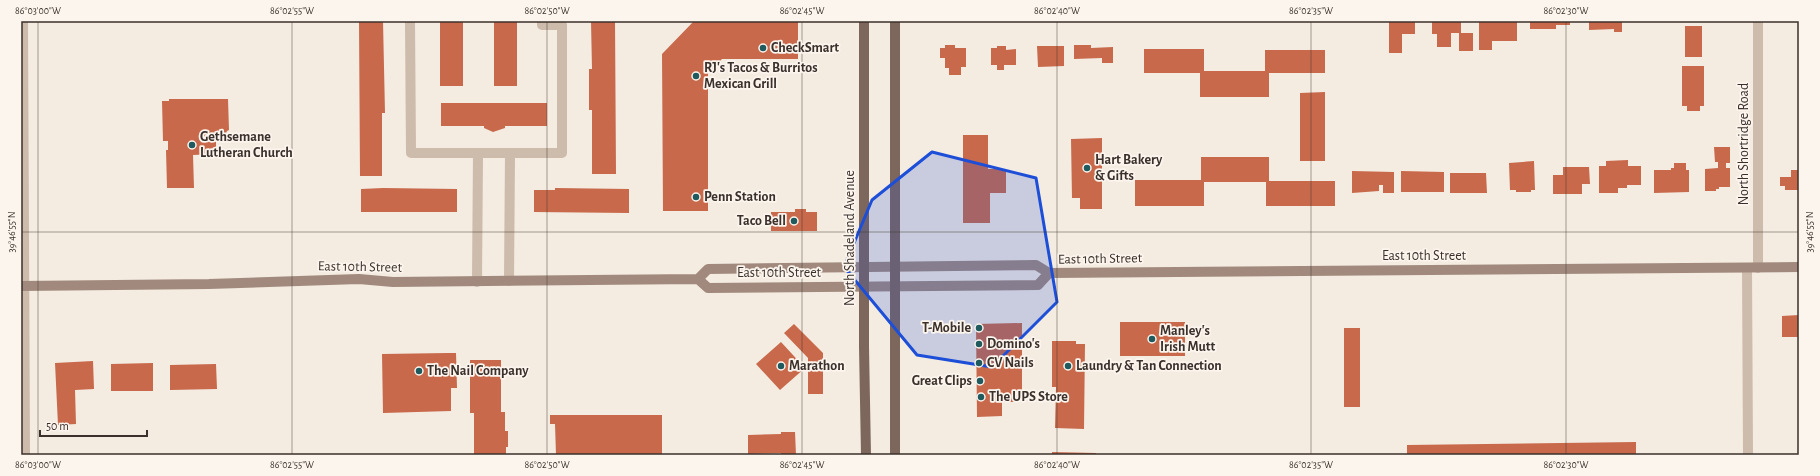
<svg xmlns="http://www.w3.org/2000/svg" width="1820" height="476" font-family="'Alegreya Sans',sans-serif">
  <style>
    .building { fill: #c8694b }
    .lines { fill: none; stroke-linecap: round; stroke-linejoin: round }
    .minor { stroke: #cdbbac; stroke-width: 10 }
    .secondary { stroke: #a18a7d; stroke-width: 10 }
    .primary { stroke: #7d675c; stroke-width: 10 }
    .marked { fill: #1d4ed8; fill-opacity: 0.2; stroke: #1d4ed8; stroke-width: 3; stroke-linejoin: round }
    .ticks { fill: none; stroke: #3b302b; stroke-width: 1; stroke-opacity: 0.45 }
    .poi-dot { fill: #1f5a5e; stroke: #fbf5ee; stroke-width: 1.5 }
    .labels { text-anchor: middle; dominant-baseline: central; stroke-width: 3.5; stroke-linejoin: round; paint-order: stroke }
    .poi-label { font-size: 14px; font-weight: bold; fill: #3b302b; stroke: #fbf5ee; text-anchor: start }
    .street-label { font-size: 14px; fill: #3b302b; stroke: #fbf5ee }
    .neatline { fill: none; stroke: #3b302b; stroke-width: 1.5 }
    .ticks-label { font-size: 10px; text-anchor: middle; fill: #3b302b }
  </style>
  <rect width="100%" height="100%" fill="#f4ebe1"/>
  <path class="building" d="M359 21H383L385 113H382V176H360Z
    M440 21H463V86H440Z
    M494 21H517V86H494Z
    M591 21H615L616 174H592V110H589V69H592Z
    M694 21H798V59H722L708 73V211H663L662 54Z
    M1389 21H1415V34H1402V53H1389Z
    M1432 21H1461V33H1473V51H1459V33H1451V47H1437V34H1432Z
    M1479 21H1517V41H1492V50H1479Z
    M1530 21H1570V25H1556V29H1530Z
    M1589 21H1622V32H1614V29L1589 30Z
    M1685 26H1702V57H1685Z
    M945 45H955V48H966V67H961V75H949V68H945V58H940V48H945Z
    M1074 45H1091V48L1113 47V63H1102V58L1074 59Z
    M997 46H1006V50L1016 49V65H1004V70H997V65H991V48H997Z
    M1037 46H1064V66L1038 67Z
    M1144 49H1204V71H1265V50H1325V73H1269V97H1200V73H1144Z
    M1682 66H1704V106H1700V111H1687V106H1682Z
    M1325 92V161H1300V93Z
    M169 99H228L229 130 227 131 224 137 216 140V154L193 155 194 188H167L166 150H168V141H163L162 101H169Z
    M441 103H547V126H505V128L493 132 484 128V126H441Z
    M963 135H988V169H1006V193H990V223H963Z
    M1102 138V209H1080V198H1072L1071 139Z
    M1714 147H1730V163H1726V168H1730V187H1719V189H1716V191H1705V169L1718 168V162H1715Z
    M1201 157H1269V181H1335V206H1266V182H1204V206H1135V180H1201Z
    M1628 160V166H1641V185H1627V188H1618V193H1599V166H1606V161Z
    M1534 161 1535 190H1531V192H1516V190H1510L1509 163Z
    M1674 163H1686V170H1689V192L1654 193V170H1671V168H1674Z
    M1563 167H1589L1590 184H1582V194H1553V175H1563Z
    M1791 170H1799V190H1785V186H1780V177H1791Z
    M1352 171 1394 172V193H1383V185H1379V191L1352 193Z
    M1401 171 1444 172V192H1401Z
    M1450 173H1486L1487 193H1450Z
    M383 188 457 189V212H361V189Z
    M555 188 629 189V213L534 212V190H555Z
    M795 209H806V212H817V231H771V212H795Z
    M1799 315V337H1782V316Z
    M1120 322H1185V356H1120Z
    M1022 323V395L1015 402H1002V416L977 417 976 324Z
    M794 324 823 353V394H808V358L784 333Z
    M1344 328H1360V407H1344Z
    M1052 341H1076V344H1085L1084 429 1055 428 1056 387H1052Z
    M781 342 805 368 780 390 756 364Z
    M448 353H456L457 388H451V411L383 413 382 354Z
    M470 360H501V412H505V431H508V447H506V455H474V413H470Z
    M93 361 94 389 75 390 76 424 58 425 55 363Z
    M153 363V391H111V364Z
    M216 364 217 389 170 390V365Z
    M550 415H662V455H556L555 424H550Z
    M781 432H795L796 455H781V453L748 454V435L781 434Z
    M1636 442V455H1407V445Z
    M1052 452 1096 453V455H1052Z"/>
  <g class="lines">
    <path class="minor" d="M23 21 25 455
      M410 21 411 153H562V25H542V21
      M1758 21V268
      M1747 268 1748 455
      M509 281 510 153
      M477 282 478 153"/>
    <path class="secondary" d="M698 279 708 269 1036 265 1049 273 1799 267
      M21 286 209 284 359 279 393 282 698 279 708 288 1038 285 1049 273"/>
    <path class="primary" d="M864 21V347L866 455
      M895 455V21"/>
  </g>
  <path class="marked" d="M932 152 1036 178 1057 302 992 367 917 355 844 267 872 200Z"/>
  <path class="ticks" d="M38 21V455M292 21V455M547 21V455M802 21V455M1057 21V455M1311 21V455M1566 21V455M21 232H1799"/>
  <g class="poi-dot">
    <circle cx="763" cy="48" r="4"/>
    <circle cx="696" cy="76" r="4"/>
    <circle cx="192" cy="145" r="4"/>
    <circle cx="1087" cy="168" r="4"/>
    <circle cx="696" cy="197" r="4"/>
    <circle cx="794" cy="221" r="4"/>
    <circle cx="979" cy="328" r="4"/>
    <circle cx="1152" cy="339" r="4"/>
    <circle cx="979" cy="344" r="4"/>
    <circle cx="979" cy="363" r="4"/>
    <circle cx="781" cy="366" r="4"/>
    <circle cx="1068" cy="366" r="4"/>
    <circle cx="419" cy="371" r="4"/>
    <circle cx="980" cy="381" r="4"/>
    <circle cx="981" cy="397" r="4"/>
  </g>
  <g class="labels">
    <g class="poi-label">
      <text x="771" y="48">CheckSmart</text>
      <text x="704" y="68">RJ's Tacos &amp; Burritos<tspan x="704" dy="16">Mexican Grill</tspan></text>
      <text x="200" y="137">Gethsemane<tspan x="200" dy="16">Lutheran Church</tspan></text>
      <text x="1095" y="160">Hart Bakery<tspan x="1095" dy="16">&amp; Gifts</tspan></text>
      <text x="704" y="197">Penn Station</text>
      <text x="786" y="221" text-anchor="end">Taco Bell</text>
      <text x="971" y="328" text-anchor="end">T-Mobile</text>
      <text x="1160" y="331">Manley's<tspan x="1160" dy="16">Irish Mutt</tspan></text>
      <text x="987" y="344">Domino's</text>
      <text x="987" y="363">CV Nails</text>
      <text x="789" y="366">Marathon</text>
      <text x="1076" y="366">Laundry &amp; Tan Connection</text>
      <text x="427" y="371">The Nail Company</text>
      <text x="972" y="381" text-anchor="end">Great Clips</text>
      <text x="989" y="397">The UPS Store</text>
    </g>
    <g class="street-label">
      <text transform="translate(1744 144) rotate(-90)">North Shortridge Road</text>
      <text transform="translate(850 238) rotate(-90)">North Shadeland Avenue</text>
      <text x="1424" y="256">East 10th Street</text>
      <text transform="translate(1100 259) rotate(-1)">East 10th Street</text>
      <text transform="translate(360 267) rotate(1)">East 10th Street</text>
      <text x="779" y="273">East 10th Street</text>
    </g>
  </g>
  <rect width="1820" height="476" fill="none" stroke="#fbf5ee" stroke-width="44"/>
  <path d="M40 430v6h107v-6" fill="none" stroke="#3b302b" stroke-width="2"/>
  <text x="46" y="430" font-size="12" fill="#3b302b" stroke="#fbf5ee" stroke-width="3" paint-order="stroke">50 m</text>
  <rect x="22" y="22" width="1776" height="432" class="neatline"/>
  <g class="ticks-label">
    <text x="38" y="14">86°03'00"W</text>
    <text x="292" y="14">86°02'55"W</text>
    <text x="547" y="14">86°02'50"W</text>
    <text x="802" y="14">86°02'45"W</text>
    <text x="1057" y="14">86°02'40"W</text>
    <text x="1311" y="14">86°02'35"W</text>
    <text x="1566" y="14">86°02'30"W</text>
    <text transform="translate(11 232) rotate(-90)" y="4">39°46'55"N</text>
    <text transform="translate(1809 232) rotate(-90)" y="4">39°46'55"N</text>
    <text x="38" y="468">86°03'00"W</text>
    <text x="292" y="468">86°02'55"W</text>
    <text x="547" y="468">86°02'50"W</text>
    <text x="802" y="468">86°02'45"W</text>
    <text x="1057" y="468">86°02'40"W</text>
    <text x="1311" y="468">86°02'35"W</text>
    <text x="1566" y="468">86°02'30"W</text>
  </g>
</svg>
